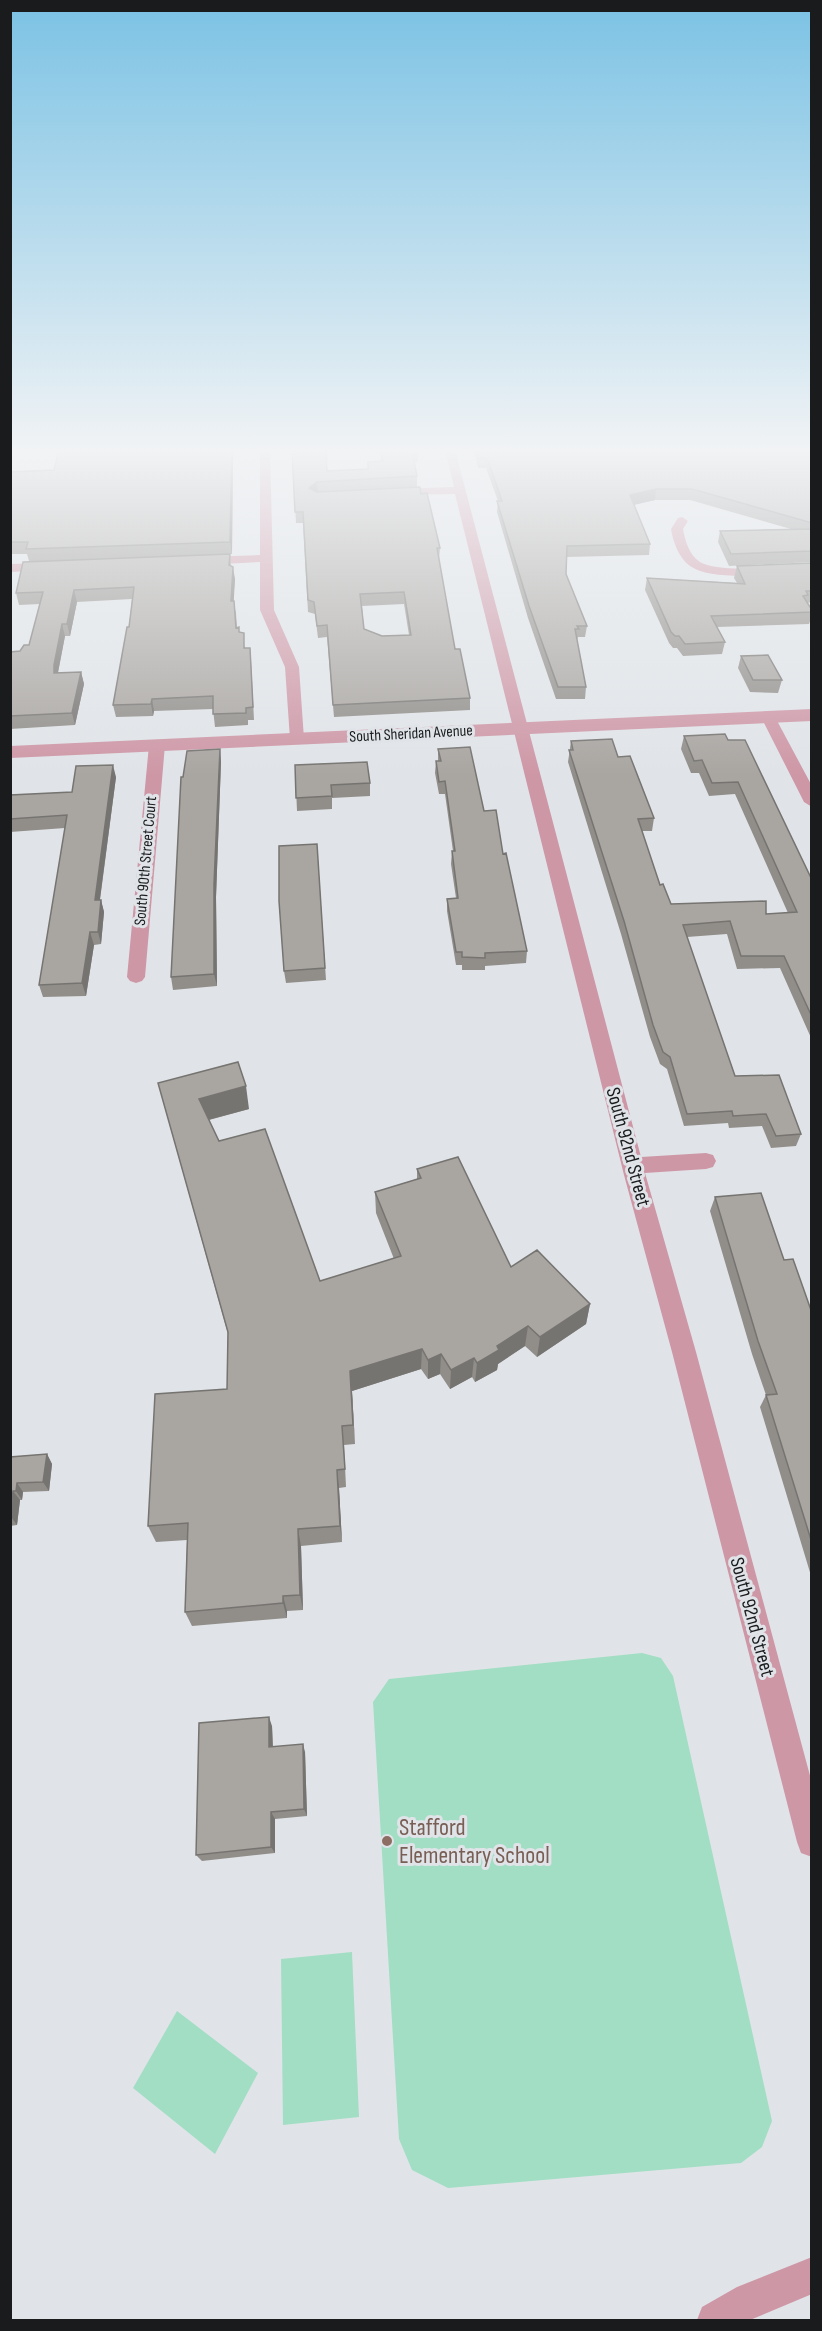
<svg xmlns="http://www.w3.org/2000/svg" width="822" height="2331" font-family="'Sofia Sans Condensed',sans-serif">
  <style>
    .green { fill: #a2dec3 }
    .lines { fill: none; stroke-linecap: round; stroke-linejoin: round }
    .minor { fill: #ce97a6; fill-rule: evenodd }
    .tertiary { fill: #ce97a6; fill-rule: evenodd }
    .wall { fill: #918e8a; fill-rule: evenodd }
    .shaded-wall { fill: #767471 }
    .building { fill: #a9a5a1; stroke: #767471; stroke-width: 1.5; fill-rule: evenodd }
    .education-dot { fill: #8d6e63; stroke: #e0e4e8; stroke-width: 2 }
    .labels { text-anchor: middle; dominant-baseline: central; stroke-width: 6; stroke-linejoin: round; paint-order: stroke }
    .far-street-label { font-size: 16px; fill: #191b1c; stroke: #e0e4e8 }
    .street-label { font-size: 20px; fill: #191b1c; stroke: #e0e4e8 }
    .near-education-label { font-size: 24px; fill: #785e54; stroke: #e0e4e8; text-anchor: start }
  </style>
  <rect width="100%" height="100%" fill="#e0e4e8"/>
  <path class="green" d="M642 1653 661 1658 673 1676 772 2121 762 2147 741 2163 448 2188 412 2170 399 2139 373 1702 389 1679Z
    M352 1952 359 2117 283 2125 281 1959Z
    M177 2011 258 2073 215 2154 133 2088Z"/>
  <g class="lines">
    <path class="minor" d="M260 450H270L274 610 299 667 304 739 297 743 290 739 285 667 260 610V562L203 565 197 561 203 557 260 555Z
      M445 450H455L641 1157 706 1153 713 1155 716 1161 713 1167 706 1169 645 1173 696 1352 812 1783V1857L801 1853 797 1842 672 1352 624 1175 455 494 393 495 387 492 393 489 454 487Z
      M682 517 688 521 683 529C685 540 689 555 700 562 720 574 786 566 812 564V572C783 573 713 583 690 566 679 558 673 542 671 529L678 518Z
      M49 563 55 567 53 570 10 572V564Z
      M768 713 775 717 812 786V807L804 802 761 717Z
      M157 740 165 745 145 977 142 981 136 983 130 981 127 977 149 745Z
      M812 2257V2294L750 2320H697L702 2307 737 2287Z"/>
    <path class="tertiary" d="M812 709V721L10 758V746Z"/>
  </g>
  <path class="wall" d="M59 450H233L232 554H230L231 566 235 579 233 601 236 613 237 628 239 627V632L245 648H250L251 660 254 720H248V725L215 727 213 709 154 711 153 716 116 717 113 705 129 627 132 599 77 602 70 636H65L58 673 81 672 84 684 75 725 10 729V652L20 651 29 645 40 604 19 605 16 593 29 561 27 554H10V472L54 470Z
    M292 450 327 471 368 469 381 461 379 450H418V462H414L417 476V487L421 494 440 548 439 559 455 649 470 698V710L334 717 327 637 318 638 315 614 308 612 303 523H296ZM404 604 409 635 382 636 364 629 362 606Z
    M474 450H812V562L729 566 718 542 720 531 791 529 690 500H655L634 505 650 544 649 555 566 557V574L587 626 585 637H578L577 640 586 687 585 699H556L528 618 497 512 498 501 486 468H478Z
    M812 563V602L807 603 812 610V616L809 624 717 627 725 642 722 654 683 656 677 648H673L669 643 645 590 647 578 737 583 734 578 737 566Z
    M741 656 782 680 778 693 750 692 738 668Z
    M684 736 728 740 812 880V1040L780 968 737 969 727 934 687 937 735 1076 801 1134 796 1146 771 1148 762 1126 729 1128 728 1123 684 1126 667 1069 660 1064 650 1037 621 934 568 762 571 741 618 757 654 818 652 831H642L660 885 671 904 766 914 788 913 735 794 709 796 699 773H691L681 749Z
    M220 749 221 762 216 897 217 986 173 990 171 977 183 777Z
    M438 749 484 811 503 854 527 951 526 963 485 966V970H462V965H456L447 911V899L456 898 451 864 452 851H453L445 794H439L435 773 436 761H438Z
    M295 765 370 783V796L332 798V809L297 811Z
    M116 777 100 900H101L104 912 101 944 94 945 86 996 43 997 39 985 65 828 10 832V795L72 792Z
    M317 844 326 980 286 983 284 971Z
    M158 1083 249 1109 209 1120 219 1141 320 1281 394 1259 376 1213 375 1192 417 1179V1169L511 1267 590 1304 586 1324 537 1357 525 1346 498 1364 497 1370 475 1382 472 1377 450 1389 440 1374 428 1379 421 1369 352 1391 355 1444 344 1445 346 1487 339 1488 342 1542 301 1546 303 1610 287 1611V1618L192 1626 185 1612 187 1540 156 1542 148 1526 227 1389 228 1334Z
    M715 1197 784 1260 812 1313V1579L760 1407 766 1395 752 1354 710 1211Z
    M47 1454 52 1464 49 1491 23 1492 22 1500H20L17 1525 10 1526V1457Z
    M272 1726 273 1747 305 1752 307 1816 275 1819V1853L202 1861 196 1855Z"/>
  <path class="shaded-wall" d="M232 450H233L232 554 230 542Z
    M317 482 318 493 309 488Z
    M656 489 655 500 628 506 630 495Z
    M233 567 235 579 233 614 231 601Z
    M74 590 77 602 70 636 67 624Z
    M62 624 65 636 57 677 54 673V665Z
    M81 672 84 684 75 725 72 713Z
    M152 699 154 711 153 716 151 704Z
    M220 749 221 762 216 897 217 986 214 974V884Z
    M113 765 116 777 98 913 95 900Z
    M101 900 104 912 101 944 98 932Z
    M90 932 94 945 86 996 82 983Z
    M246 1086 249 1109 204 1121 199 1099Z
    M590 1304 586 1324 537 1357 540 1337Z
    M528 1326 525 1346 498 1364 497 1370 475 1382 477 1363 497 1346Z
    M422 1349 421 1369 352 1391 355 1444 350 1371Z
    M441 1354 440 1374 428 1379V1360Z
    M474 1358 472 1377 450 1389 451 1370Z
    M47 1454 52 1464 49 1491 43 1482Z
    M337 1470 339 1488 342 1542 340 1526Z
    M17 1483 23 1492 22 1500 16 1491Z
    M13 1491 20 1500 17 1525 11 1517Z
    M298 1529 301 1546 303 1610 300 1595Z
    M283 1596 287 1611V1618L283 1603Z
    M269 1717 272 1726 273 1755 269 1747Z
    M303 1744 305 1752 307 1816 304 1809Z
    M271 1812 275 1819V1853L271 1847Z"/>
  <path class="building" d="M59 450H232L230 542 26 549 28 542H10V472L54 470Z
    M292 450H326L327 471 368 469V462L383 461 381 450H418V451H412L417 476 317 482 309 488 317 492 420 487 421 494 427 493 440 548H437L455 649H460L470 698 333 705 327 625 317 626 314 602 308 600 303 512H295ZM404 592 411 635 382 636 364 629 360 594Z
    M477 450H812V523L692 489H656L630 495 650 544 567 546 566 574 587 626H577L579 629H575L586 687H558L529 606 497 501H502L487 458H478Z
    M812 529V551L731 554 720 531Z
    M230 554 229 565 233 567 231 601H234L236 628 239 627V632L244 633V648H250L253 707 246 708V713L213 714V696L152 699 151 704 113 705 127 627H129L134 587 74 590 67 624H62L54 665V673L81 672 72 713 10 716V652L20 651 24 645H29L43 592 16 593 23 562Z
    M812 563V591H806L808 595 803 596 812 610V612L711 616 725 642 685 644 679 636H675L671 632 647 578 745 584 737 566Z
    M768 655 782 680H753L741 656Z
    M725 734 728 740H745L812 880V1017L784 956H741L730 921 683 925 735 1076 779 1075 801 1134 776 1136 766 1114 733 1116 732 1111 687 1114 670 1057 663 1052 653 1025 624 921 569 750H573L571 741 612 739 618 757 630 756 654 818 638 819 660 885 663 884 671 904 766 901V914L797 912 738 782 712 783 702 760 694 761 684 736Z
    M470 747 484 811 496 810 503 854 506 853 527 951 485 953V958L462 957V952H456L447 899 458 898 452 851H455L445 781 439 782 436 761H441L438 749Z
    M220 749 214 884V974L171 977 181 777H183L187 751Z
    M367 762 370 783 331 785 332 796 296 798 295 765Z
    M113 765 95 900H101L98 932H90L82 983 39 985 67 815 10 819V795L72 792 76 766Z
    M317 844 325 968 284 971 279 901V846Z
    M238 1062 246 1086 199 1099 219 1141 265 1129 320 1281 401 1256 375 1192 421 1178 417 1169 458 1157 511 1267 537 1250 590 1304 540 1337 528 1326 497 1346 499 1350 477 1363 474 1358 451 1370 441 1354 428 1360 422 1349 350 1371 353 1425 342 1426 345 1469 337 1470 340 1526 298 1529 300 1595 283 1596V1603L185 1612 188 1523 148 1526 155 1394 227 1389 228 1332 158 1083Z
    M761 1193 784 1260 793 1259 812 1313V1543L766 1395 777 1394 758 1341 715 1197Z
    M47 1454 43 1482 17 1483 16 1491H13L10 1517V1457Z
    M269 1717V1747L303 1744 304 1809 271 1812V1847L196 1855 199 1723Z"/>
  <linearGradient id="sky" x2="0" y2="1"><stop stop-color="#7bc2e4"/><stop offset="0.58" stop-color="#f1f3f5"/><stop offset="1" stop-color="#f1f3f5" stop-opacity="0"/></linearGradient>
  <rect width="822" height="776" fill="url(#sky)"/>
  <circle class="education-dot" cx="387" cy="1841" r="6"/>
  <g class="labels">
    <g class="far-street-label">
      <text transform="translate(411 734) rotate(-3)">South Sheridan Avenue</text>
      <text transform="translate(146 861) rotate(-85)">South 90th Street Court</text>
    </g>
    <g class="street-label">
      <text transform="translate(628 1147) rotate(75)">South 92nd Street</text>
      <text transform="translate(752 1617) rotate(75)">South 92nd Street</text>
    </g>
    <g class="near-education-label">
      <text x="399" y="1827">Stafford<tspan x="399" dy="28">Elementary School</tspan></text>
    </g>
  </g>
  <rect width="822" height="2331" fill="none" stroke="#191b1c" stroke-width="24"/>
</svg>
